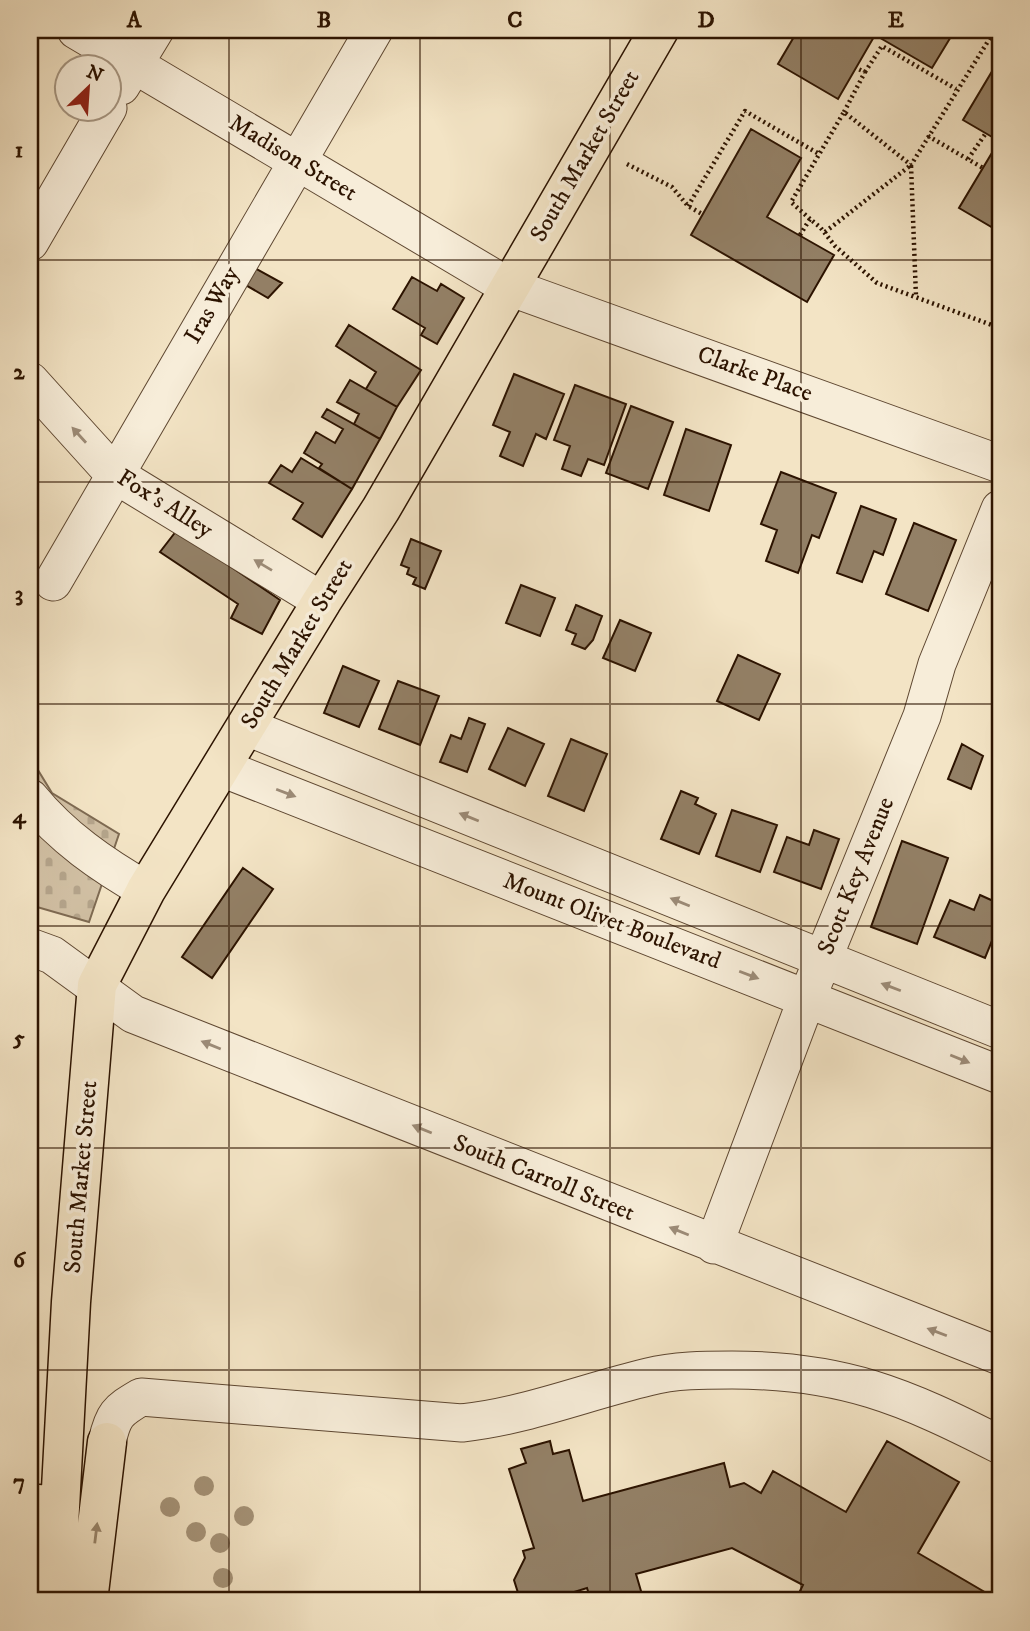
<svg xmlns="http://www.w3.org/2000/svg" width="1030" height="1631" font-family="'IM FELL DW Pica',serif">
  <style>
    .cemetery { fill: url(#cemetery-stones); stroke: #7e6a52; stroke-width: 2 }
    .building { fill: #938066; stroke: #2c1300; stroke-width: 2 }
    .lines { fill: none; stroke-linecap: round; stroke-linejoin: round }
    .minor-casing { stroke: #5e4731; stroke-width: 39 }
    .major-casing { stroke: #2c1300; stroke-width: 41 }
    .path { stroke: #2c1300; stroke-width: 4.5; stroke-dasharray: 2 3.5; stroke-linecap: butt }
    .minor { stroke: #f7edd9; stroke-width: 37 }
    .major { stroke: #f3e4c5; stroke-width: 38 }
    .tree { fill: #a59378 }
    .oneway { fill: #9c8b77 }
    .oneway2 { fill: #99866c }
    .grid { fill: none; stroke: #2c1300; stroke-width: 2; stroke-opacity: 0.55 }
    .labels { text-anchor: middle; dominant-baseline: central; stroke-width: 7; stroke-linejoin: round; paint-order: stroke }
    .street-label { font-size: 24px; fill: #2c1300; stroke: #f7edd9 }
    .neatline { fill: none; stroke: #2c1300; stroke-width: 2.5 }
    .grid-label { font-size: 23px; text-anchor: middle; font-weight: bold; fill: #2c1300 }
  </style>
  <defs>
    <pattern id="cemetery-stones" width="16" height="16" patternUnits="userSpaceOnUse" patternTransform="scale(1.75)"><rect width="16" height="16" fill="#d1c0a4"/><path d="M2 7V4a2 2 0 0 1 4 0v3zM10 15v-3a2 2 0 0 1 4 0v3z" fill="#b4a48b"/></pattern>
  </defs>
  <rect width="100%" height="100%" fill="#f3e4c5"/>
  <filter id="stains"><feTurbulence type="fractalNoise" baseFrequency=".00286" numOctaves="4"/><feColorMatrix values="0 0 0 0 .2 0 0 0 0 .09 0 0 0 0 .02 0 0 0 .5 -.17"/></filter>
  <radialGradient id="worn" r=".72"><stop offset=".6" stop-color="#630" stop-opacity="0"/><stop offset="1" stop-color="#630" stop-opacity=".3"/></radialGradient>
  <path class="cemetery" d="M30 757 52 793 119 834 89 922 30 905Z"/>
  <path class="building" d="M798 30H955L932 68 875 35 838 99 778 64Z
    M1000 58V232L959 208 999 141 963 120Z
    M751 129 801 158 767 217 834 255 807 302 691 235Z
    M253 267 282 283 268 298 244 284Z
    M412 277 437 291 441 284 464 298 437 344 421 335 425 328 393 309Z
    M349 325 421 370 397 407 366 389 376 372 336 346Z
    M514 374 564 394 546 439 536 434 523 466 500 456 510 432 493 425Z
    M350 380 397 407 380 439 354 424 359 414 337 402Z
    M575 385 626 404 604 465 588 459 581 476 562 469 570 446 554 440Z
    M631 406 673 422 648 489 606 473Z
    M327 409 380 439 352 489 319 468 322 464 304 453 316 432 335 443 343 429 322 417Z
    M686 429 731 445 709 511 664 495Z
    M301 458 352 489 322 537 293 519 303 503 269 483 281 465 292 472Z
    M781 472 836 493 819 538 812 535 798 573 766 561 777 530 761 524Z
    M861 506 896 519 883 555 874 551 862 582 837 573Z
    M914 523 956 540 928 611 886 594Z
    M177 530 280 600 262 634 231 618 238 604 160 552Z
    M411 539 441 551 425 589 413 584 416 578 407 574 409 568 401 565Z
    M521 585 555 598 540 636 506 623Z
    M576 605 602 616 593 640 585 649 572 644 576 634 566 630Z
    M620 620 651 633 635 671 603 658Z
    M738 655 780 674 759 720 717 701Z
    M343 666 379 681 359 727 324 713Z
    M398 681 439 696 420 745 379 729Z
    M469 718 485 724 467 772 440 762 451 735 461 739Z
    M508 728 544 744 525 786 489 769Z
    M571 739 607 754 584 811 548 796Z
    M962 744 983 756 971 789 948 779Z
    M681 791 698 798 695 804 716 814 699 854 661 839Z
    M732 810 777 825 760 872 716 856Z
    M814 830 839 839 821 889 774 872 787 837 809 845Z
    M902 841 948 858 917 944 871 927Z
    M243 868 273 889 212 978 182 957Z
    M980 895 1000 904V921L985 958 934 937 950 900 974 910Z
    M550 1441 553 1454 569 1450 583 1501 724 1463 730 1487 744 1483 761 1493 773 1471 846 1512 887 1441 959 1482 918 1553 1000 1601H795L803 1585 732 1548 636 1574 641 1591 635 1601H591L587 1588 545 1601H530L519 1596 514 1580 525 1558 523 1551 534 1548 509 1469 526 1463 521 1449Z"/>
  <g class="lines">
    <g class="minor-casing">
      <path id="minor" d="M76 30 509 287 1000 464
        M121 86 155 30
        M30 242 108 108
        M30 381 114 474 322 601
        M53 582 374 30
        M247 727 1000 1030
        M222 768 1000 1075
        M30 798C62 837 102 865 146 890
        M30 947 52 955 133 1014 1000 1356
        M714 1245 807 998 922 716 937 664 1000 509
        M107 1442C113 1415 117 1411 141 1397L462 1423C526 1416 585 1392 648 1377 675 1370 704 1370 732 1370 843 1370 904 1396 1000 1445"/>
    </g>
    <g class="major-casing">
      <path id="major" d="M30 1561 39 1504
        M55 1601 71 1302 97 985 146 890 322 601 381 509 659 30
        M88 1601 107 1442"/>
    </g>
    <path class="path" d="M865 72 882 46 956 89
      M844 112 865 72 856 68
      M928 136 983 168
      M968 159 986 133
      M627 164 672 187 688 206 702 214
      M688 206 745 111 819 154
      M810 219 791 202 844 112 911 165 995 30
      M825 232 911 165 916 297
      M800 235 810 219 820 227 835 246 877 283 1000 328"/>
    <use href="#minor" class="minor"/>
    <use href="#major" class="major"/>
  </g>
  <g class="tree">
    <circle cx="204" cy="1486" r="10"/>
    <circle cx="170" cy="1507" r="10"/>
    <circle cx="244" cy="1516" r="10"/>
    <circle cx="196" cy="1532" r="10"/>
    <circle cx="220" cy="1543" r="10"/>
    <circle cx="223" cy="1578" r="10"/>
  </g>
  <defs><path id="oneway-solid" d="M-6-.8H1V-3.2L6.5 0L1 3.2V.8H-6Z" transform="scale(1.75)"/></defs>
  <g class="oneway">
    <use href="#oneway-solid" transform="translate(79 435) rotate(-132)"/>
    <use href="#oneway-solid" transform="translate(263 565) rotate(-149)"/>
    <use href="#oneway-solid" transform="translate(286 793) rotate(21)"/>
    <use href="#oneway-solid" transform="translate(469 817) rotate(-158)"/>
    <use href="#oneway-solid" transform="translate(680 902) rotate(-158)"/>
    <use href="#oneway-solid" transform="translate(749 975) rotate(21)"/>
    <use href="#oneway-solid" transform="translate(891 987) rotate(-159)"/>
    <use href="#oneway-solid" transform="translate(211 1045) rotate(-158)"/>
    <use href="#oneway-solid" transform="translate(960 1059) rotate(22)"/>
    <use href="#oneway-solid" transform="translate(422 1129) rotate(-158)"/>
    <use href="#oneway-solid" transform="translate(679 1231) rotate(-158)"/>
    <use href="#oneway-solid" transform="translate(937 1332) rotate(-159)"/>
  </g>
  <use class="oneway2" href="#oneway-solid" transform="translate(96 1533) rotate(-83)"/>
  <path class="grid" d="M229 30V1601M420 30V1601M610 30V1601M801 30V1601M30 260H1000M30 482H1000M30 704H1000M30 926H1000M30 1148H1000M30 1370H1000"/>
  <g class="labels">
    <g class="street-label">
      <text transform="translate(585 156) rotate(-60)">South Market Street</text>
      <text transform="translate(293 158) rotate(31)">Madison Street</text>
      <text transform="translate(212 305) rotate(-60)">Iras Way</text>
      <text transform="translate(755 374) rotate(20)">Clarke Place</text>
      <text transform="translate(165 504) rotate(32)">Fox's Alley</text>
      <text transform="translate(297 644) rotate(-59)">South Market Street</text>
      <text transform="translate(856 876) rotate(-68)">Scott Key Avenue</text>
      <text transform="translate(612 921) rotate(21)">Mount Olivet Boulevard</text>
      <text transform="translate(81 1177) rotate(-85)">South Market Street</text>
      <text transform="translate(544 1178) rotate(22)">South Carroll Street</text>
    </g>
  </g>
  <rect width="1030" height="1631" fill="none" stroke="#f3e4c5" stroke-width="77"/>
  <g transform="translate(88 88) rotate(25)"><circle r="33" fill="#f7edd9" stroke="#a69682" stroke-width="2"/>
  <path d="M0-5L12 26L0 18L-12 26Z" fill="#8f2418"/>
  <text y="-10" font-size="19" font-weight="bold" text-anchor="middle" fill="#2c1300">N</text>
  </g>
  <rect x="38" y="38" width="954" height="1554" class="neatline"/>
  <g class="grid-label">
    <text x="134" y="27">A</text>
    <text x="324" y="27">B</text>
    <text x="515" y="27">C</text>
    <text x="706" y="27">D</text>
    <text x="896" y="27">E</text>
    <text x="19" y="157">1</text>
    <text x="19" y="379">2</text>
    <text x="19" y="601">3</text>
    <text x="19" y="823">4</text>
    <text x="19" y="1045">5</text>
    <text x="19" y="1267">6</text>
    <text x="19" y="1489">7</text>
  </g>
  <rect width="100%" height="100%" filter="url(#stains)"/>
  <rect width="100%" height="100%" fill="url(#worn)"/>
</svg>
